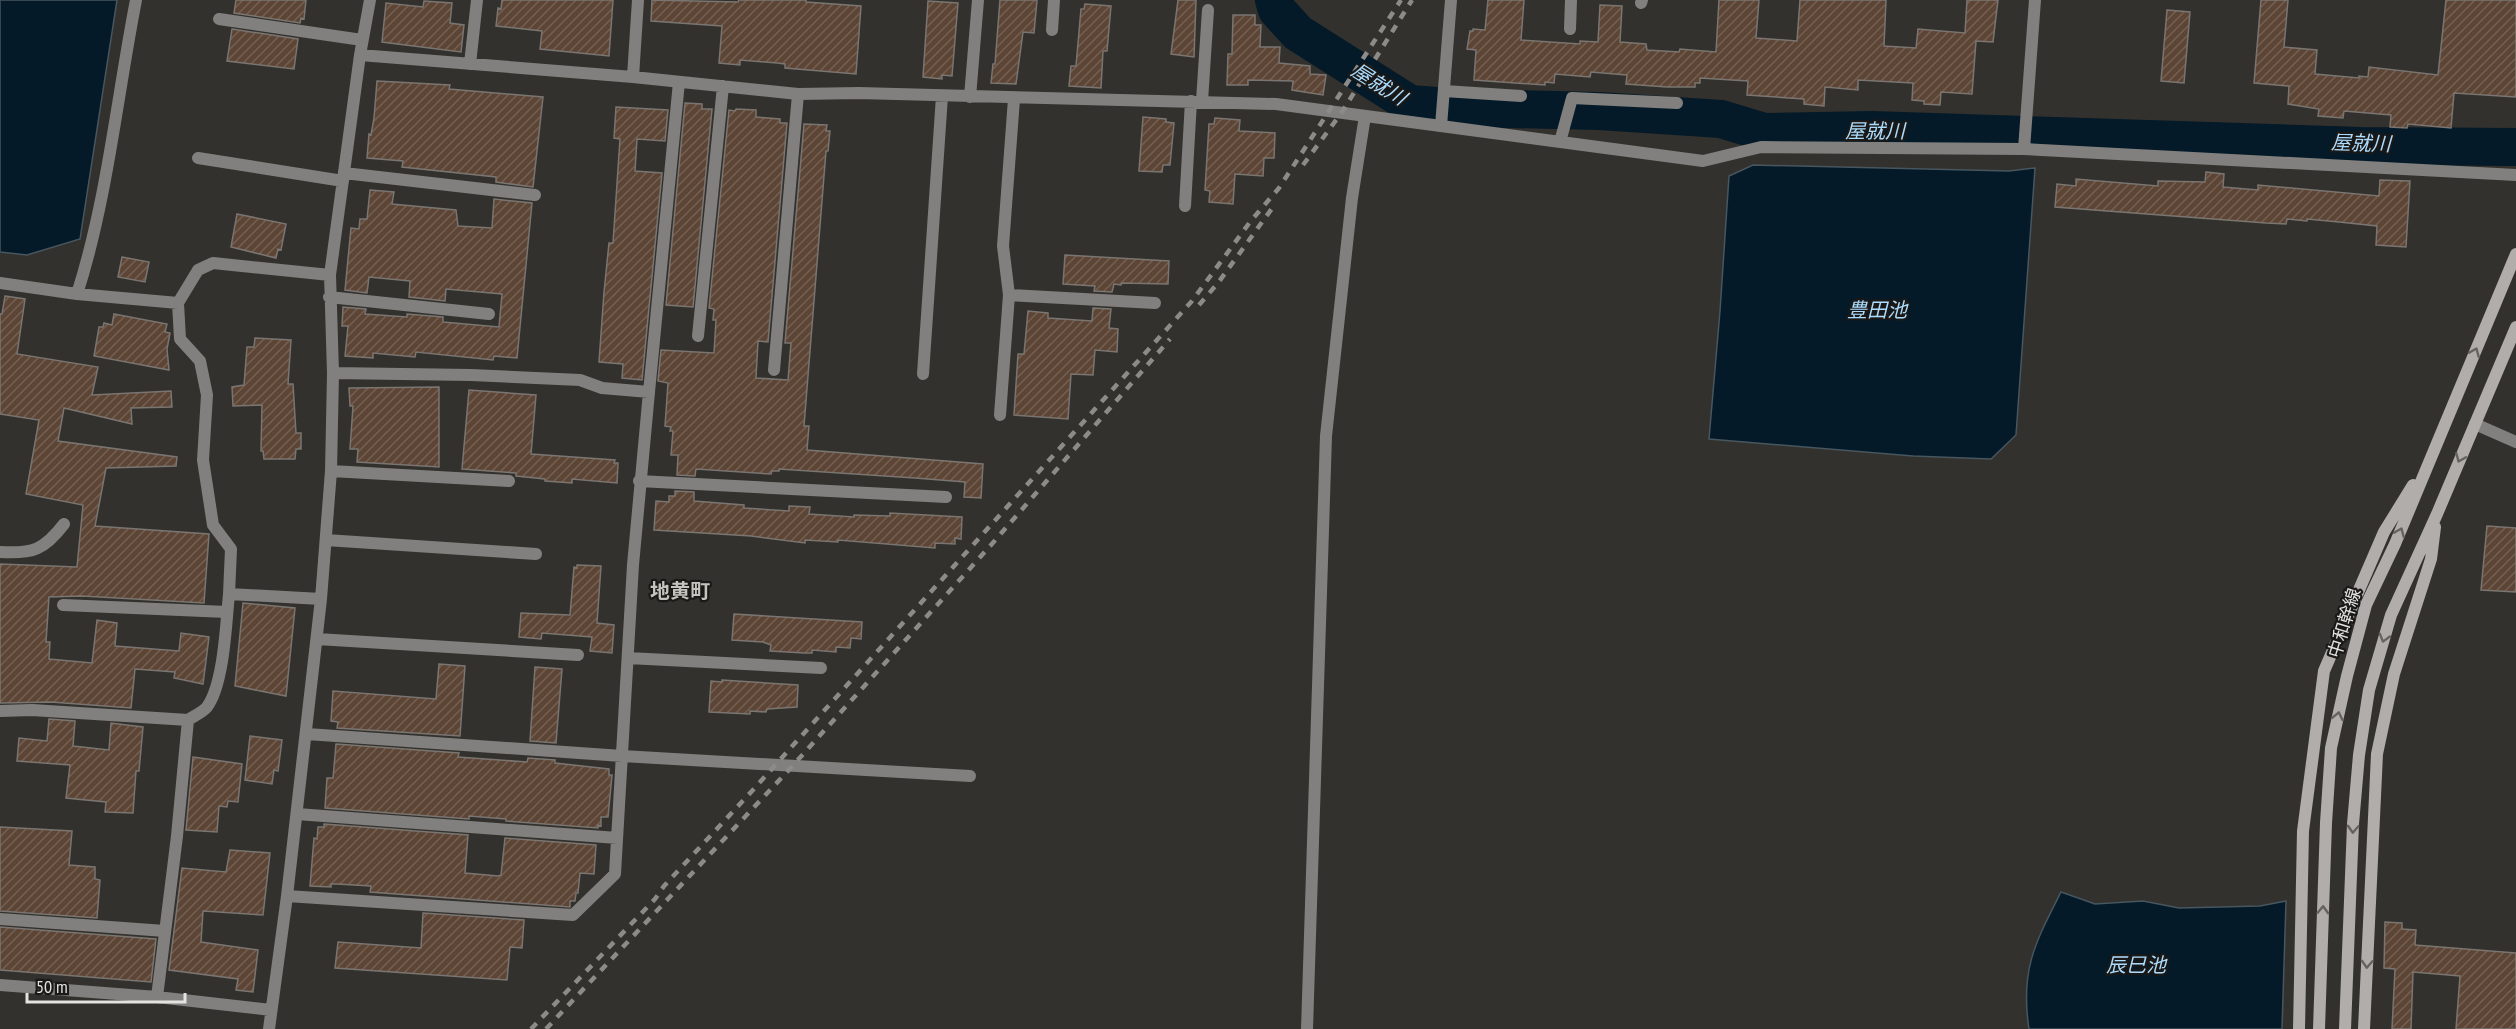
<svg xmlns="http://www.w3.org/2000/svg" width="2516" height="1029" font-family="'PT Sans Narrow','Noto Sans JP',sans-serif">
  <style>
    .water { fill: #041a28; stroke: #47565f; stroke-width: 1.5 }
    .lines { fill: none; stroke-linecap: round; stroke-linejoin: round }
    .river { stroke: #041a28; stroke-width: 38 }
    .building { fill: url(#building-hatch); stroke: #7a7571; stroke-width: 1.5 }
    .service { stroke: #82807e; stroke-width: 12 }
    .minor { stroke: #82807e; stroke-width: 12 }
    .tertiary { stroke: #82807e; stroke-width: 12 }
    .secondary { stroke: #b0adaa; stroke-width: 12 }
    .rail { stroke: #8d8b88; stroke-width: 4.5; stroke-dasharray: 8 8; stroke-linecap: butt }
    .oneway { stroke: #656360 }
    .labels { text-anchor: middle; dominant-baseline: central; stroke-width: 4.5; stroke-linejoin: round; paint-order: stroke }
    .street-label { font-size: 18px; fill: #e4e3e0; stroke: #1a1917 }
    .water-label { font-size: 20px; font-style: italic; fill: #abdcfe; stroke: #1a1917 }
    .neighbourhood-label { font-size: 20px; font-weight: bold; fill: #c5c3be; stroke: #1a1917 }
  </style>
  <defs>
    <pattern id="building-hatch" width="6" height="6" patternUnits="userSpaceOnUse" patternTransform="scale(1.5)"><rect width="6" height="6" fill="#5d4536"/><path d="M-1 1l2-2M0 6l6-6M5 7l2-2" fill="none" stroke="#746053"/></pattern>
  </defs>
  <rect width="100%" height="100%" fill="#33312d"/>
  <path class="water" d="M0 0H117L80 239 27 255 0 252Z
    M1753 165 2009 171 2035 168 2016 435 1991 459 1913 456 1709 439 1720 311 1729 176Z
    M2061 892 2095 904 2143 901 2179 908 2260 906 2286 901 2282 1029H2029C2020 970 2035 943 2061 892Z"/>
  <g class="lines">
    <path class="river" d="M1274 0 1277 10 1298 33 1410 104 1462 108 1599 111 1721 119 1764 132 1872 130 2361 146 2516 147"/>
  </g>
  <path class="building" d="M236 0H306L304 19 301 18 300 23 234 13Z
    M502 0H613L609 56 540 49 542 31 496 26 498 8 501 9Z
    M652 0 738 2 739 0H806V2L861 6 856 74 785 68V64L777 63 740 60V65L719 63 722 26 651 21Z
    M1000 0H1037L1034 33 1023 32 1016 84 991 83 993 64H995Z
    M1178 0H1196L1194 57 1171 54Z
    M1488 0H1524L1521 40 1580 44V41L1598 42 1600 5 1622 6 1620 42 1646 44 1647 50 1679 52 1680 49 1716 52 1719 0H1759L1756 38 1797 41 1800 0H1886L1884 46 1916 48 1918 29 1965 33 1967 0H1998L1993 42 1976 41 1972 94 1941 92 1940 105 1924 104V101L1912 100 1913 83 1858 80V90L1825 87 1824 106 1804 104V99L1747 95 1748 81 1700 78V83H1695V87H1667L1626 84 1627 75 1591 72 1590 77 1555 74 1554 83 1545 82V85L1474 80 1476 50 1467 49 1470 31H1473V29L1485 30Z
    M2261 0H2288L2284 47 2317 50 2315 74 2359 78V76L2368 77 2369 67 2438 75 2446 0H2516V97L2454 93 2451 128 2408 124 2407 128 2390 127 2391 115 2344 111 2343 118 2318 116 2319 109 2288 104 2289 86 2254 83Z
    M424 1 452 3 450 23 464 25 461 52 382 42 386 3 423 7Z
    M928 1 958 3 952 76 942 75V79L923 77Z
    M1085 4 1111 6 1107 51H1103L1101 88 1069 86 1071 66H1076L1081 9H1084Z
    M2167 10 2190 12 2184 83 2161 81Z
    M1233 15H1255V25H1261L1260 47H1280L1279 63 1310 66V74L1326 75 1323 95 1292 90 1293 81 1248 80V85H1227L1228 54H1232Z
    M232 29 298 39 294 69 227 61Z
    M377 81 450 85 449 89 543 97 533 187 496 182V177L402 167 403 161 367 158 369 134 371 135 374 118Z
    M685 103 702 104V109H712L693 307 666 305Z
    M616 107 668 110 665 141 637 139 635 171 662 173 642 380 622 378 623 364 599 362 604 292 609 243H613L620 139 614 138Z
    M736 109 756 110V117L780 119V123H787L768 342 758 341 756 378 788 380 791 343H785L804 124 827 125 826 131H830L828 151H826L804 426H809L807 450 983 464 981 498 964 497 965 482 915 478 779 469V471H772L771 474 696 469 695 476 677 475 678 455H671L673 431H670L671 427 665 426 668 383 658 381 661 350 714 353 716 320H713L714 309 709 308 729 110 735 111Z
    M1143 117 1166 119V122L1174 123 1170 165H1163L1162 172 1139 171Z
    M1215 118 1240 120 1239 131 1275 133 1274 158H1264L1263 176 1235 174 1233 204 1209 202 1210 191 1205 190 1209 124H1214Z
    M2206 172 2224 174 2223 187 2258 190V185L2379 196 2380 180 2410 181 2406 247 2376 245 2377 226 2339 222 2307 219V221L2287 219 2286 224 2266 223 2055 207 2057 184 2076 186V179L2158 186V181L2205 182Z
    M370 190 394 192 392 204 456 210 458 226 492 228 494 199 532 203 517 358 494 356 493 360 416 352 415 357 373 353V358L345 356 348 326H342L343 307 366 309 365 314 407 317V314L443 317V322L499 327 502 294 446 289 445 301 409 297 410 281 369 277 367 293 345 290 351 228 359 229 360 219H367Z
    M237 214 286 224 281 250 278 249 276 258 231 247Z
    M1065 255 1169 261 1168 284 1122 283 1121 285 1114 284 1112 292 1094 291 1095 286 1063 284Z
    M122 257 149 262 145 282 118 277Z
    M5 296 25 299 17 354 98 367 92 395 171 391 172 407 131 408 132 424 64 408 58 441 177 457 176 466 106 468 95 526 209 534 204 603 82 596 49 597 46 642H50L49 659 92 663 97 620 117 623 115 646 179 651 181 633 209 637 203 684 174 678 175 672 135 669 131 708 51 702 0 703V564L77 567 83 505 26 494 39 420 0 414V314H2Z
    M1093 308 1111 309 1109 328 1118 329 1117 352 1095 350 1093 375 1071 374 1068 419 1014 415 1018 354H1024L1028 311 1048 313V318L1092 321Z
    M114 314 167 324 165 332 170 333 167 349 169 370 94 356 99 327H103L104 323 112 325Z
    M255 338 291 340 288 384H293L296 433H301V449H296L295 459H264L263 451H261L262 405 233 406 232 387 244 385 247 347H254Z
    M439 387V467L357 462 358 449H350L353 406H350L349 388Z
    M469 390 536 395 531 454 615 460 614 463H618L617 483 572 479V483L545 481V479L516 476V473L462 469Z
    M675 491 694 492V501L744 505V508L789 511V506L810 507 809 514 854 517V515L890 516V513L962 517 961 539 955 538V544L935 543V548L838 540V542L805 540V543L751 536 654 530 656 501 669 502V496H675Z
    M2487 526 2516 528V592L2481 590Z
    M577 565 601 566 597 623 614 625 612 653 590 651 592 637 542 633 541 639 519 637 521 613 570 615 574 567 577 568Z
    M243 603 295 608 286 696 235 686Z
    M734 614 862 622 861 639 851 638 850 648 836 647V652L812 650V653H805L770 651 771 645 763 642 732 640Z
    M439 664 465 666 460 736 337 728 338 722 331 721 333 691 436 699Z
    M535 667 562 669 556 743 530 741Z
    M722 680 798 685 797 707 767 709 766 712 750 711V714L709 712 711 681 722 682Z
    M49 719 75 721 73 746 109 750 111 723 143 727 139 771H136L133 813 105 812 106 802 66 798 70 765 17 761 19 738 47 741Z
    M250 736 282 740 278 771 274 770 272 784 245 780Z
    M336 744 459 753 458 757 527 762 528 758 555 760V763L609 769V775H612L608 817H601V826L598 825V828L506 821V819L469 816V819L325 808 327 778H333Z
    M193 757 242 764 238 802 228 801 227 807 219 806 217 832 186 830Z
    M324 824 468 835 465 873 498 876 501 875 505 838 596 845 594 874 580 873 578 893H576L575 901H570V907L370 892 371 886 337 884H331V887L310 886 314 838 317 839 318 827H324Z
    M0 827 72 831 69 865 95 867V879L100 880 97 918 0 911Z
    M230 850 270 853 263 915 203 911 201 942 258 950 253 992 236 990 238 979 169 970 182 868 226 872Z
    M423 913 524 920 522 948 510 947 507 980 335 968 338 942 421 948Z
    M2385 922 2402 923V929L2416 930 2415 945 2516 953V1029H2456L2460 976 2413 972 2411 1029H2392L2395 969 2384 968Z
    M0 927 156 939 151 982 0 970Z"/>
  <g class="lines">
    <path class="service" d="M649 392 679 82
      M2475 424 2516 442
      M63 605 227 612
      M0 919 165 931"/>
    <path class="minor" d="M1641 3 1642 0
      M219 19 362 40
      M1570 29 1571 0
      M1052 30 1054 0
      M360 55 633 77 798 94 859 93 1276 104 1703 161 1761 147 2024 149 2516 175
      M470 64 477 0
      M633 77 638 0
      M1444 91 1521 96
      M970 97 978 0
      M1202 101 1208 10
      M1560 142 1572 98 1677 103
      M198 158 343 181
      M344 173 535 195
      M1185 206 1191 101
      M0 283 77 294 178 303 198 270 213 263 330 275
      M77 294C107 201 117 97 136 0
      M1009 295 1155 303
      M329 297 489 314
      M178 303 180 339 200 361 207 395 203 460 213 525 231 549 229 594
      M698 336 723 86
      M774 370 798 94
      M923 374 942 96
      M1000 415 1009 295 1003 246 1014 99
      M331 471 509 481
      M639 481 946 497
      M326 540 536 554
      M0 552C33 554 44 550 64 524
      M317 639 578 655
      M628 658 821 668
      M0 711 32 710 188 720C194 716 203 712 207 707 224 684 226 623 229 594L321 599
      M307 734 622 756 970 776
      M297 814 617 838
      M287 896 573 915 615 874 633 565 649 392 602 388 580 380 471 375 333 373
      M0 985 157 997 271 1010
      M157 997 177 836 188 720
      M269 1029 287 896 321 599 331 471 333 373 330 275 360 55 370 0"/>
    <path class="tertiary" d="M1441 126 1451 0
      M2024 149 2035 0
      M1307 1029 1326 436 1352 198 1365 116"/>
    <path class="secondary" d="M2299 1029 2303 831 2324 671 2384 532 2413 485
      M2319 1029 2326 823 2331 748 2347 676 2366 605 2395 544 2516 254
      M2345 1029 2353 824 2359 755 2369 690 2391 615 2437 514 2516 327
      M2364 1029 2377 754 2394 674 2431 559 2435 527"/>
    <path class="rail" d="M1303 165 1342 112 1412 0
      M1199 305 1218 283 1273 207
      M531 1029 655 899 664 886 752 791 1192 301 1250 222 1279 188 1401 0
      M546 1029 787 772 991 545 1170 339"/>
  </g>
  <defs><path id="oneway-chevron" d="M-2-3.5L2.5 0L-2 3.5" fill="none" stroke-width="1.6" stroke-linecap="round" stroke-linejoin="round" transform="scale(1.5)"/></defs>
  <g class="oneway">
    <use href="#oneway-chevron" transform="translate(2475 352) rotate(-67)"/>
    <use href="#oneway-chevron" transform="translate(2460 458) rotate(113)"/>
    <use href="#oneway-chevron" transform="translate(2400 532) rotate(-67)"/>
    <use href="#oneway-chevron" transform="translate(2384 638) rotate(106)"/>
    <use href="#oneway-chevron" transform="translate(2338 716) rotate(-78)"/>
    <use href="#oneway-chevron" transform="translate(2353 829) rotate(93)"/>
    <use href="#oneway-chevron" transform="translate(2323 910) rotate(-88)"/>
    <use href="#oneway-chevron" transform="translate(2367 964) rotate(93)"/>
  </g>
  <g class="labels">
    <g class="street-label">
      <text transform="translate(2344 623) rotate(-73)">中和幹線</text>
    </g>
    <g class="water-label">
      <text transform="translate(1379 84) rotate(32)">屋就川</text>
      <text x="1875" y="131">屋就川</text>
      <text transform="translate(2361 143) rotate(2)">屋就川</text>
      <text x="1877" y="310">豊田池</text>
      <text x="2136" y="965">辰巳池</text>
    </g>
    <g class="neighbourhood-label">
      <text x="680" y="591">地黄町</text>
    </g>
  </g>
  <path d="M27 993v9h158v-9" fill="none" stroke="#e4e3e0" stroke-width="3"/>
  <text x="36" y="993" font-size="18" fill="#e4e3e0" stroke="#1a1917" stroke-width="4.5" paint-order="stroke">50 m</text>
</svg>
